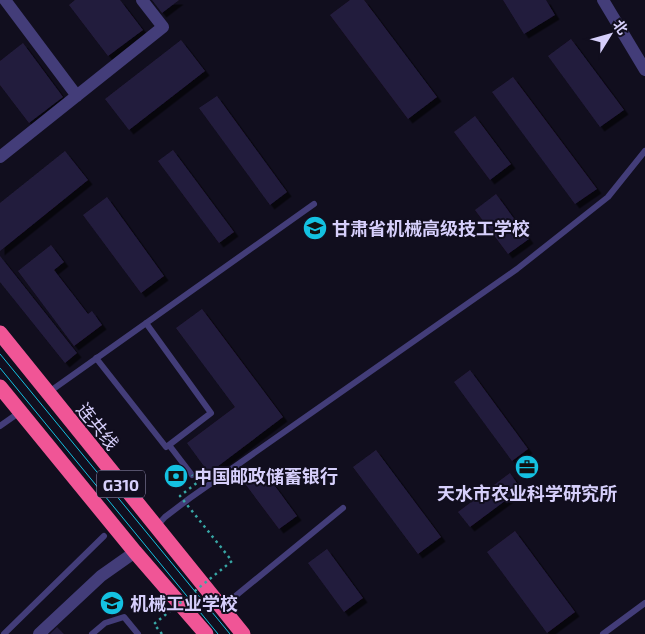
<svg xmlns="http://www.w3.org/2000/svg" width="645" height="634" font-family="'Exo 2','Noto Sans SC',sans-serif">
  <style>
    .building { fill: #241c3d; filter: url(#shadow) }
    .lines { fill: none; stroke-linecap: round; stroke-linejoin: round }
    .lane { stroke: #433d79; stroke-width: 6 }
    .street { stroke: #433d79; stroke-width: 12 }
    .highway { stroke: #f05596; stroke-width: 15 }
    .tram { stroke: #14c1e1; stroke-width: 1 }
    .path-bridge { stroke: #38a6a5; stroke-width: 2.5; stroke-dasharray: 2.5 4; stroke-linecap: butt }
    .labels { text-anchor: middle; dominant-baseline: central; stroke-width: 4; stroke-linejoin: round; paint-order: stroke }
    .shield { fill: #110e1e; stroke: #9b95b9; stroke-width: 1 }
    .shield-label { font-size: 16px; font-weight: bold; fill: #d6cffb }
    .poi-label { font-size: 18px; font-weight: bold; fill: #d6cffb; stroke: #110e1e; text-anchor: start }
    .street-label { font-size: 18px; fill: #d6cffb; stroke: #110e1e }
  </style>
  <defs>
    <filter id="shadow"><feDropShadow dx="4.5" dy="4.5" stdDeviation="0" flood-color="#0009"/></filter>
  </defs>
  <rect width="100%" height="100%" fill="#110e1e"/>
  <path class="building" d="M75 0H120L143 30 108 56 69 5Z
    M152 0H179L162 13Z
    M350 0H364L437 97 408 119 330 15Z
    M503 0H546L555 15 524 34Z
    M571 39 624 110 600 127 548 56Z
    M181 40 205 71 129 130 105 99Z
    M23 43 63 97 29 123 0 85V61Z
    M513 77 597 189 575 204 492 92Z
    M217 96 287 192 270 205 199 108Z
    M475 116 511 164 490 180 454 132Z
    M173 150 234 232 219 243 158 161Z
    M65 151 88 180 0 251V203Z
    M496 194 529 239 508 254 475 210Z
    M107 197 164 276 141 293 83 215Z
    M51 245 64 262 54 270 88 314 92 311 102 325 74 346 18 271Z
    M0 256 77 353 65 363 0 282Z
    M202 309 283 417 209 473 187 443 235 407 176 328Z
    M470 370 528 449 512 461 454 382Z
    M376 450 441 537 418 554 353 467Z
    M261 467 297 516 279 529 243 481Z
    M510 473 521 489 470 527 458 512Z
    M515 531 575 612 547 633 487 552Z
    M327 549 363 598 344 612 308 563Z
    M57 627 64 634H50Z"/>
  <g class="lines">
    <path class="lane" d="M146 323 211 413 169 445
      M96 358 166 447 169 445 192 475
      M49 392 314 204
      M0 426 20 412
      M156 527 165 517 190 498 517 269 608 197 645 151
      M222 607 343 508
      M4 634 104 536
      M92 634 105 623 124 617 138 634
      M603 634 645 603"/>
    <path class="street" d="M5 0 77 96
      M603 0 645 70
      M0 157 163 27 142 0
      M39 634 101 576 135 552"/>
    <path class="highway" d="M0 333 243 634
      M0 387 135 552 206 634"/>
    <path class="tram" d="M0 354 230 634
      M0 368 218 634"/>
    <path class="path-bridge" d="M162 634 154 624 232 561 180 496 198 482 192 475"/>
  </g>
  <defs>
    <g id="university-disc" transform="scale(1.25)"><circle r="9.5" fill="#14c1e1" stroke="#110e1e"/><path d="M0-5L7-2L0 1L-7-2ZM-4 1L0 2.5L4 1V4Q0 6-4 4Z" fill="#111"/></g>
    <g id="office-disc" transform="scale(1.25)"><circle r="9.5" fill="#14c1e1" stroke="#110e1e"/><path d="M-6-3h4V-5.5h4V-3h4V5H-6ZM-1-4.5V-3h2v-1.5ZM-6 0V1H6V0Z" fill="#111"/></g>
    <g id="bank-disc" transform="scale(1.25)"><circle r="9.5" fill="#14c1e1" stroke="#110e1e"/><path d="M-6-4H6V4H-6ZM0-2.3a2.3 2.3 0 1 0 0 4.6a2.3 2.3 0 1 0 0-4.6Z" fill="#111"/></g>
  </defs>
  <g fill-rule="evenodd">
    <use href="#university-disc" x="315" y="228"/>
    <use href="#office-disc" x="527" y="467"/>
    <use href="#bank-disc" x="176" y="476"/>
    <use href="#university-disc" x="112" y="603"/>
  </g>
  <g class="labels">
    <rect class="shield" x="97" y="470.5" width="48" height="27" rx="4"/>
    <g class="shield-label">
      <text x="121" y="484">G310</text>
    </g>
    <g class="poi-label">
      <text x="332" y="228">甘肃省机械高级技工学校</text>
      <text x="194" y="476">中国邮政储蓄银行</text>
      <text x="527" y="493" text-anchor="middle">天水市农业科学研究所</text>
      <text x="130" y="603">机械工业学校</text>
    </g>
    <g class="street-label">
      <text transform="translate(98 426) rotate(51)">连共线</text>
    </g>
  </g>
  <g transform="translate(610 35) rotate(53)" stroke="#110e1e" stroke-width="4" paint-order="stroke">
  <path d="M0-4L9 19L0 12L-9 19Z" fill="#d6cffb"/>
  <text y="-8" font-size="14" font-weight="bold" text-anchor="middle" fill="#d6cffb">北</text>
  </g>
</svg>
